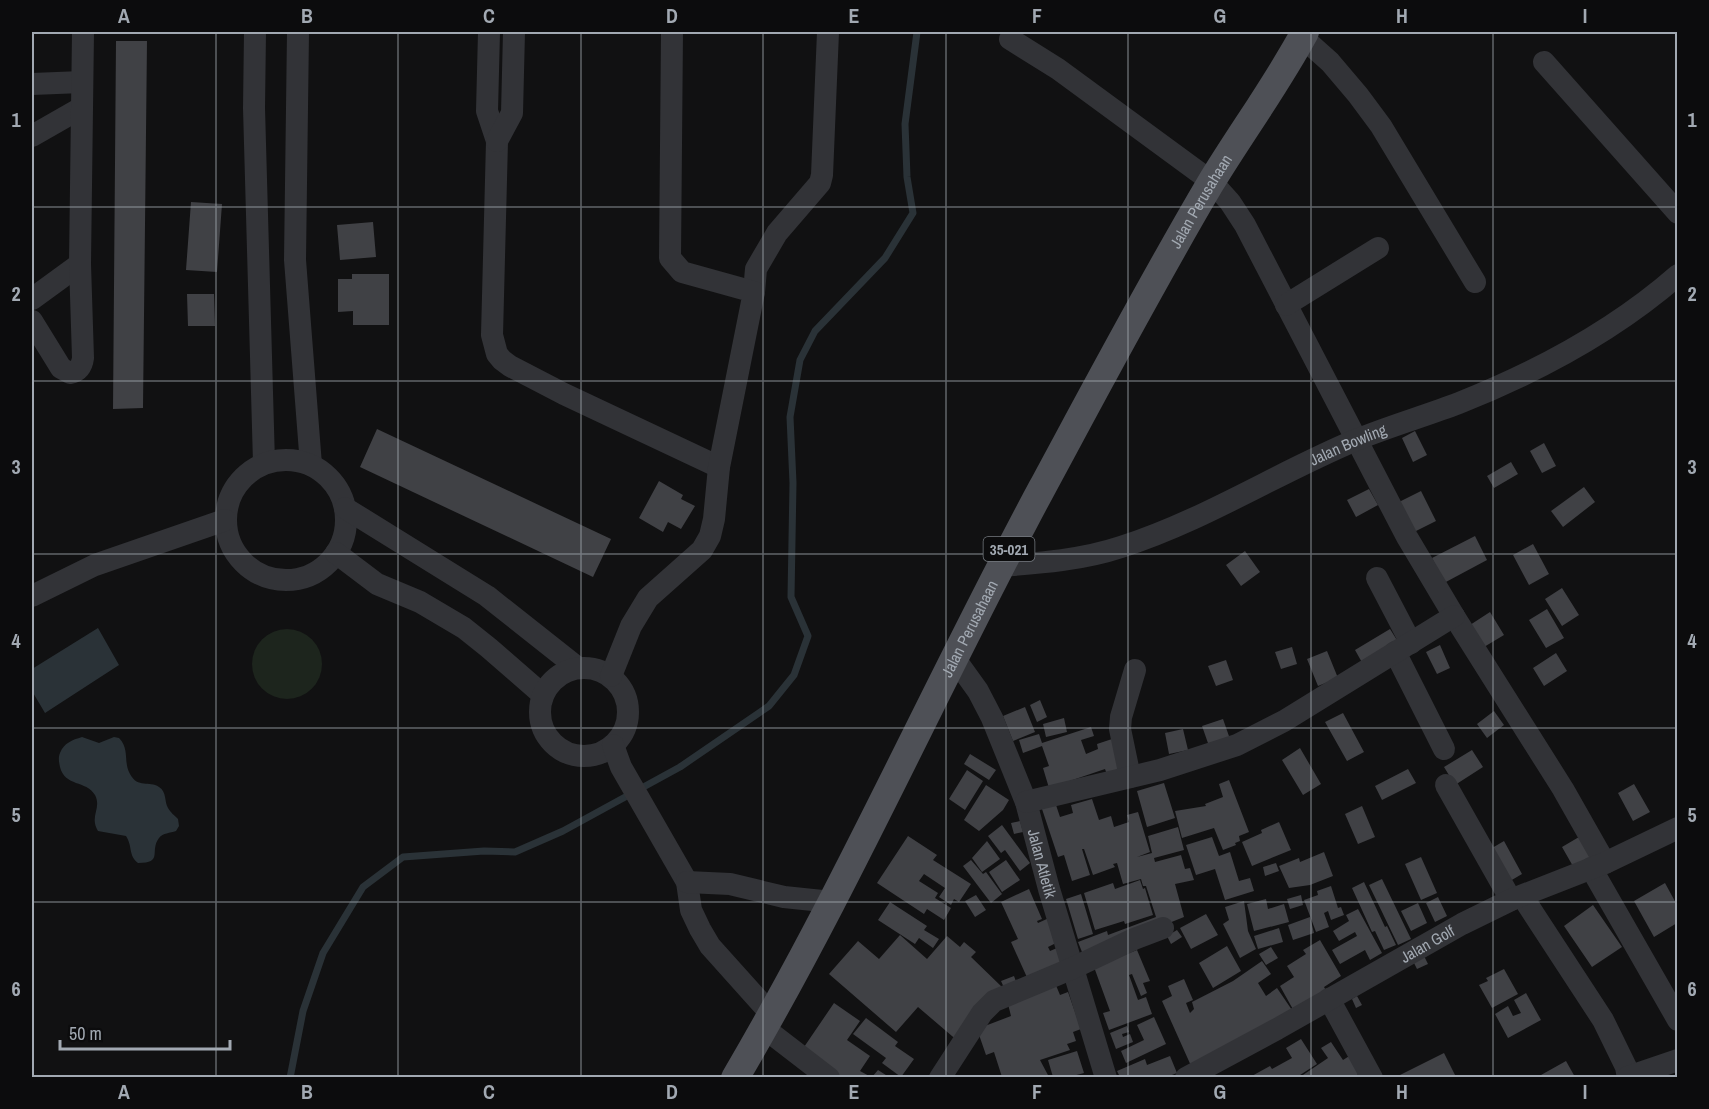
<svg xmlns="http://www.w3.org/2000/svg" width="1709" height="1109" font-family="'Archivo Narrow',sans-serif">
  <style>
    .green { fill: #1d251d }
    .water { fill: #2a3237 }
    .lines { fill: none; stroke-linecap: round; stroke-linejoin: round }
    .stream { stroke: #2a3237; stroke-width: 7 }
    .building { fill: #404145 }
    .minor { stroke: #323337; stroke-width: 22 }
    .major { stroke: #4e5056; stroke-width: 28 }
    .grid { fill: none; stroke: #a2a9b2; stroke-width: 1.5; stroke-opacity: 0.55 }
    .labels { text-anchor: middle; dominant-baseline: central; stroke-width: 4.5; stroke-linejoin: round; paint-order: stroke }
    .shield { fill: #0c0c0d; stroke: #757a80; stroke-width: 1.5 }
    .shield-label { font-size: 15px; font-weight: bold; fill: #a2a9b2 }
    .street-label { font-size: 16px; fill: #a2a9b2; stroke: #0c0c0d }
    .neatline { fill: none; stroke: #a2a9b2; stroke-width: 2 }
    .grid-label { font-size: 20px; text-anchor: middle; font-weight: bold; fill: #a2a9b2 }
  </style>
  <rect width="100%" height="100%" fill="#111112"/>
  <path class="green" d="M252 664a35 35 0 1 1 70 0a35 35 0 1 1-70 0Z"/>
  <path class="water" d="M98 628 119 665 45 713 32 691V669Z
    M82 737 99 743 114 737 119 738C130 749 123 762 130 774 138 789 149 780 159 787 167 792 164 801 168 808 171 813 174 815 178 819L179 826 176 831C170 833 163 833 159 838 149 851 164 863 138 863 128 855 133 847 126 836L98 831C89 816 102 809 95 795 86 780 65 787 60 767 59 762 58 758 60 753 64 743 72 740 82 737Z"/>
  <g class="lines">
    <path class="stream" d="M290 1078 303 1011 323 953 363 887 403 857 484 851 515 852 563 831 680 767 769 706 794 675 808 636 791 597 793 483 790 417 800 360 815 331 885 258 913 213 907 177 905 124 917 32"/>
  </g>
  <path class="building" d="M116 41H147L143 408 113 409Z
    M191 202 222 204 217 272 186 270Z
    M373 222 376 257 340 260 337 225Z
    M352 274H389V325H353V311L338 312V279H352Z
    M187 294H214L215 326H188Z
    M377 429 611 539 593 577 360 467Z
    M1415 431 1427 455 1413 462 1402 438Z
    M1544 443 1556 466 1542 473 1530 451Z
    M1511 462 1518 474 1494 488 1487 476Z
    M659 481 683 495 681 499 695 506 681 529 668 522 663 532 639 518Z
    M1584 487 1595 502 1563 527 1551 511Z
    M1369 489 1378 505 1356 517 1347 500Z
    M1421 491 1436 521 1412 533 1397 503Z
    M1475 536 1487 560 1444 583 1432 558Z
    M1533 544 1549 574 1529 585 1513 555Z
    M1245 551 1260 572 1241 586 1226 565Z
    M1562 588 1579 615 1562 626 1545 599Z
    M1547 609 1564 638 1546 648 1529 620Z
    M1490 612 1504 635 1484 647 1470 625Z
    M1390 629 1400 645 1364 666 1355 650Z
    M1440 645 1450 668 1437 674 1426 652Z
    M1292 647 1297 664 1281 669 1275 652Z
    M1327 651 1338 678 1318 686 1307 659Z
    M1556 653 1567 671 1544 686 1533 668Z
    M1226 660 1233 680 1216 686 1208 666Z
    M1040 700 1047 717 1037 722 1030 705Z
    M1025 707 1035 732 1013 741 1003 716Z
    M1494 711 1504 725 1487 738 1477 724Z
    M1343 713 1364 752 1347 761 1325 722Z
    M1064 718 1067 732 1046 737 1043 724Z
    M1223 719 1230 739 1209 746 1202 726Z
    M1091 727 1094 736 1081 740 1086 754 1098 749 1097 744 1118 737 1127 771 1108 777 1105 769 1049 788 1043 768 1049 766 1042 746 1023 753 1019 740 1039 734 1042 743Z
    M1183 729 1188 750 1169 754 1165 733Z
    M1300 748 1321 784 1303 795 1282 760Z
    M1472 750 1483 767 1455 785 1444 767Z
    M970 754 996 770 989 780 964 764Z
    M1408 769 1416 783 1382 800 1375 786Z
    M967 770 983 781 965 810 949 799Z
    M1229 780 1249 832 1239 836 1240 841 1235 843 1236 845 1223 850 1214 828 1182 838 1175 811 1206 806 1205 804 1223 797 1219 784Z
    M1164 783 1175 818 1147 827 1137 791Z
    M1634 784 1650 812 1633 821 1618 793Z
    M986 785 1009 800 1003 810 979 831 964 820Z
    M1092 799 1099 820 1111 816 1114 827 1129 822 1127 815 1138 812 1150 852 1137 857 1152 853 1148 836 1178 827 1184 850 1154 858 1155 862 1181 855 1185 869 1190 868 1194 880 1175 884 1184 917 1084 957 1078 942 1107 931 1108 935 1156 917 1146 886H1143L1141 879 1123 884 1117 863 1113 864 1115 867 1093 875 1084 849H1082L1090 875 1072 881 1064 855 1058 857 1041 806 1055 802 1060 817 1073 813 1071 805Z
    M1362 806 1375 837 1358 844 1345 814Z
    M1020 821 1023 832 1014 834 1011 823Z
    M1279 822 1291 850 1252 866 1242 842 1262 833 1261 830Z
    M1002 825 1030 863 1020 871 1005 850 1001 853 988 836Z
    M908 836 937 855 933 860 971 884 959 902 954 899 951 905 939 897 945 888 924 874 919 881 938 893 935 898 951 908 944 920 927 909 924 914 877 883Z
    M1212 837 1219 856 1230 852 1239 881 1250 878 1254 891 1225 900 1215 869 1196 875 1186 845Z
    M1579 837 1591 858 1574 868 1562 847Z
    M987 841 1000 859 982 872 972 858Z
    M1504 841 1522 874 1505 884 1487 851Z
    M1324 852 1333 876 1310 885 1289 888 1279 866 1299 858 1300 862Z
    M1421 857 1437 893 1421 900 1405 864Z
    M971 860 983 874 986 872 1002 894 991 903 963 866Z
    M1006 860 1020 880 1002 892 989 872Z
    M1276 863 1279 871 1265 876 1263 867Z
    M1382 879 1411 939 1398 945 1369 885Z
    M1140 880 1143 889 1145 888 1153 915 1125 924 1124 921 1095 930 1084 893 1113 883 1115 889Z
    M1364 882 1385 927 1387 926 1396 945 1384 950 1375 931 1372 932 1352 888Z
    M1665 883 1677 905V923L1654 937 1634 901Z
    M1331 886 1338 908 1341 907 1344 915 1331 920 1328 911 1324 913 1329 927 1316 932 1304 900 1318 895 1317 891Z
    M1029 889 1042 919 1037 921 1038 923 1049 918 1056 943 1048 947 1050 951 1057 948 1066 967 1030 984 1011 942 1018 939 1001 902Z
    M1081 894 1093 934 1078 939 1066 899Z
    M976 895 986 910 975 917 965 901Z
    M1301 895 1303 905 1290 909 1287 899Z
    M1438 897 1447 916 1435 922 1426 903Z
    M1266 899 1268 909 1284 904 1289 922 1254 931 1247 904Z
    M1244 901 1248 931 1256 949 1240 958 1223 924 1229 920 1225 907Z
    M890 902 927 926 924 930 939 939 933 948 919 938 915 944 878 920Z
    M1418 903 1427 923 1411 931 1401 911Z
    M1593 905 1622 947 1592 967 1564 926Z
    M1358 909 1382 953 1370 960 1365 950 1340 964 1332 950 1357 936 1355 932 1339 941 1333 931 1349 921 1346 915Z
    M1206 914 1218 935 1191 949 1180 928Z
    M1310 917 1314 933 1293 940 1288 925Z
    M1279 928 1283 942 1258 949 1254 936Z
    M1177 930 1182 937 1171 944 1167 936Z
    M900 935 927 959 947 936 960 947 964 942 976 952 971 957 1002 987 959 1042 918 1007 896 1032 829 974 858 941 879 959Z
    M1320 940 1341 976 1324 987 1328 994 1295 1013 1280 986 1294 977 1287 966 1306 954 1303 950Z
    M1227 946 1241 971 1213 988 1199 963Z
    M1271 947 1278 958 1266 965 1259 954Z
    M1137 950 1150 981 1143 983 1147 993 1141 996 1132 974 1129 975 1138 1000 1146 997 1152 1014 1109 1030 1103 1013 1110 1011 1094 967Z
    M1424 956 1428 964 1417 969 1413 961Z
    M1262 961 1271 974 1258 983 1266 996 1277 988 1294 1013 1192 1068 1162 1001 1172 996 1168 986 1184 979 1193 1000 1186 1003 1190 1013 1194 1009 1192 1002 1233 981Z
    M1504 969 1518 994 1492 1008 1479 985 1488 981 1486 978Z
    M1014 976 1018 987 1006 992 1001 981Z
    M1055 983 1060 995 1068 992 1081 1029 1073 1032 1076 1041 1067 1044 1070 1050 1040 1060 1049 1077H1002L994 1052 986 1055 977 1029 1011 1016 1007 1000Z
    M1526 993 1541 1020 1508 1038 1495 1014 1508 1006 1513 1016 1521 1013 1514 1000Z
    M1357 996 1362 1005 1356 1008 1352 999Z
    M834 1003 860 1021 847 1040 870 1056 860 1071 871 1077H841L802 1050Z
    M1154 1017 1166 1044 1126 1063 1121 1051 1144 1040 1137 1025Z
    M866 1018 898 1042 895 1046 914 1059 901 1077 882 1063 886 1058 853 1034Z
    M1127 1026 1129 1032 1122 1034 1123 1037 1130 1034 1133 1042 1116 1049 1110 1033Z
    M1301 1039 1317 1064 1297 1077H1250L1270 1066 1272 1069 1292 1058 1286 1048Z
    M1331 1042 1343 1060 1354 1053 1365 1070 1354 1077H1300L1328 1058 1321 1048Z
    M1077 1051 1084 1073 1069 1077H1053L1048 1060Z
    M1444 1053 1456 1077H1396Z
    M1170 1056 1177 1073 1167 1077H1120L1117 1071 1145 1059 1147 1065Z
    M1566 1061 1575 1077H1543L1541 1075Z
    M878 1070 889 1077H872Z"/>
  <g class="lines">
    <g class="minor">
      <path d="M255 32 254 108 264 463"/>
      <path d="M298 32 295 260 311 465"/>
      <path d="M489 32 487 111 497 141 492 335 497 354 502 360 510 366 564 394 719 467"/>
      <path d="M1302 37 1330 62 1358 95 1381 126 1475 282"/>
      <path d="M1010 39 1058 69 1212 182 1230 202 1245 225 1407 537 1454 616 1563 789 1605 863"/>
      <path d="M1544 62 1678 213"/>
      <path d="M32 84 82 82"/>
      <path d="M32 136 81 108"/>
      <path d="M497 141 512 113 514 32"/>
      <path d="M754 292 756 269 777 233 820 183 822 175 828 32"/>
      <path d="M32 299 80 264"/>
      <path d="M1286 305 1378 248"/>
      <path d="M32 321 61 368 70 373C78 372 82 366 83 358L80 264 83 32"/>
      <circle cx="286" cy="520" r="60"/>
      <path d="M345 508 487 596 578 668"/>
      <path d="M336 553 377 584 420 602 464 628 489 648 543 695"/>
      <path id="s1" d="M1000 566C1040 563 1082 560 1121 547 1203 521 1277 473 1356 440 1390 426 1425 416 1459 403 1537 372 1614 331 1678 275"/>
      <path d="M1377 578 1411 643"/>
      <path d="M32 596 95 565 225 520"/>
      <path d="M1395 652 1444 749"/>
      <path id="s2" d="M955 659 978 691 992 718 1026 802 1049 889 1106 1078"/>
      <circle cx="584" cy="712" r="44"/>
      <path d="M611 676 631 626 648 598 702 550 710 536 714 519 719 467 754 292 682 272 670 258 672 32"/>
      <path d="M613 745 621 767 687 882 691 910 700 929 710 946 771 1014"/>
      <path d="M1130 777 1120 729 1121 717 1135 670"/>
      <path d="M1446 785 1511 900"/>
      <path d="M1026 802 1160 770 1237 745 1284 721 1454 616"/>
      <path d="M1591 868 1678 1020"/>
      <path d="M687 882 730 884 784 897 832 902"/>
      <path d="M1522 896 1603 1020 1626 1067 1628 1078"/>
      <path d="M1329 999 1372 1078"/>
      <path d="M764 1028 829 1078"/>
      <path d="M1628 1077 1678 1060"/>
      <path d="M940 1078 982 1013 994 1001 1073 968 1134 939 1163 928"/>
      <path id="s3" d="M1186 1078 1277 1029 1462 924 1513 899 1605 863 1678 828"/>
    </g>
    <path class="major" id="s4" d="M735 1078C848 886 937 683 1042 488 1097 386 1151 284 1210 184 1241 133 1277 84 1305 32"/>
  </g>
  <path class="grid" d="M216 32V1078M398 32V1078M581 32V1078M763 32V1078M946 32V1078M1128 32V1078M1311 32V1078M1493 32V1078M32 207H1678M32 381H1678M32 554H1678M32 728H1678M32 902H1678"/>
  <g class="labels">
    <rect class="shield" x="983.5" y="537" width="51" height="24" rx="4.5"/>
    <g class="shield-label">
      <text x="1009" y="549">35-021</text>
    </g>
    <g class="street-label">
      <text stroke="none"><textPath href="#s4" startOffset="993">Jalan Perusahaan</textPath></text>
      <text stroke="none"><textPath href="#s1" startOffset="372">Jalan Bowling</textPath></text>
      <text stroke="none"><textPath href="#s4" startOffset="507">Jalan Perusahaan</textPath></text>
      <text stroke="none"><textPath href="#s2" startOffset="224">Jalan Atletik</textPath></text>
      <text stroke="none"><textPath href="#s3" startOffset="276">Jalan Golf</textPath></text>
    </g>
  </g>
  <rect width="1709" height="1109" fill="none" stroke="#0c0c0d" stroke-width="66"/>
  <path d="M60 1040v9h170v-9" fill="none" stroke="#a2a9b2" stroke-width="3"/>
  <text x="69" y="1040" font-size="18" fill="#a2a9b2" stroke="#0c0c0d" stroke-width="4.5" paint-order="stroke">50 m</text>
  <rect x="33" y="33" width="1643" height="1043" class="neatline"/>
  <g class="grid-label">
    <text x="124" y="23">A</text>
    <text x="307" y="23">B</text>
    <text x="489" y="23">C</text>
    <text x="672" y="23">D</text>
    <text x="854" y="23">E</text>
    <text x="1037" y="23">F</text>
    <text x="1220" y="23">G</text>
    <text x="1402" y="23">H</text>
    <text x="1585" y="23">I</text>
    <text x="16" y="127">1</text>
    <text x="1692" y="127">1</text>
    <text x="16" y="301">2</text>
    <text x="1692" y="301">2</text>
    <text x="16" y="474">3</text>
    <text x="1692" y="474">3</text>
    <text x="16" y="648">4</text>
    <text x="1692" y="648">4</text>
    <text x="16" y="822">5</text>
    <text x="1692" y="822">5</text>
    <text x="16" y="996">6</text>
    <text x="1692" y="996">6</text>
    <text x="124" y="1099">A</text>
    <text x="307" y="1099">B</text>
    <text x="489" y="1099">C</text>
    <text x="672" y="1099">D</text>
    <text x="854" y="1099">E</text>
    <text x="1037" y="1099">F</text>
    <text x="1220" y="1099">G</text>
    <text x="1402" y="1099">H</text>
    <text x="1585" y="1099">I</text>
  </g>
</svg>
